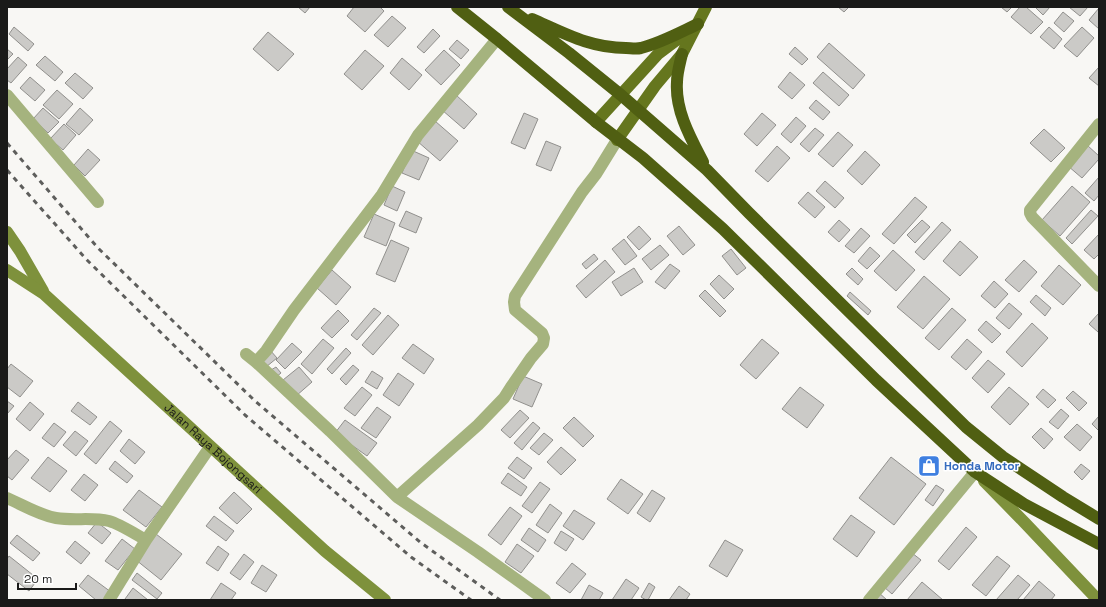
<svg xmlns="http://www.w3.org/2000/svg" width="1106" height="607" font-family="'Space Grotesk',sans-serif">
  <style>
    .building { fill: #cbcac7; stroke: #91908d }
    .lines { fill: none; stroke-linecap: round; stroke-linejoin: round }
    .street { stroke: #a5b37e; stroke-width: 12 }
    .secondary { stroke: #7e913c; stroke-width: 12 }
    .primary { stroke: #65761e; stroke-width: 12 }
    .highway { stroke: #505f12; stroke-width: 12 }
    .rail { stroke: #5e5e5c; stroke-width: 3; stroke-dasharray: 5 5; stroke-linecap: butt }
    .labels { text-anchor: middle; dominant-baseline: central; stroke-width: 3; stroke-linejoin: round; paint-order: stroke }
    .street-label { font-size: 12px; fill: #1a1a19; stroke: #fff }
    .shop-label { font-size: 12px; font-weight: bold; fill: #366cbe; stroke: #fff; text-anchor: start }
  </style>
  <rect width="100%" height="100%" fill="#f8f7f4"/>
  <path class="building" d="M298 7H310L305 13Z
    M354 7H380L384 11 365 32 347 16Z
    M838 7H849L844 12Z
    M1001 7H1012L1007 12Z
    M1020 7H1026L1043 22 1031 34 1011 17Z
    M1035 7H1050L1043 15Z
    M1069 7H1088L1080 16Z
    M1099 8V29L1089 20Z
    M1063 12 1074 21 1064 32 1054 23Z
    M392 16 406 28 388 47 374 35Z
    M14 27 34 44 28 51 9 34Z
    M1049 27 1062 39 1054 49 1040 37Z
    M1082 27 1094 38 1077 57 1064 46Z
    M433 29 440 36 424 53 417 47Z
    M268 32 294 54 278 71 253 49Z
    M457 40 469 50 461 59 449 49Z
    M829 43 865 75 853 89 817 57Z
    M795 47 808 59 802 65 789 54Z
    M7 49 13 54 7 60Z
    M365 50 384 66 362 90 344 74Z
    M444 50 460 65 441 85 425 70Z
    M45 56 63 72 55 81 36 65Z
    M18 57 27 65 11 83 7 80V69Z
    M402 58 422 75 409 90 390 73Z
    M1099 67V86L1089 78Z
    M790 72 805 85 792 99 778 87Z
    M823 72 849 95 839 106 813 83Z
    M75 73 93 88 83 99 65 83Z
    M30 77 45 90 35 101 20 88Z
    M57 90 73 104 59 119 43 105Z
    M456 95 477 114 464 129 442 110Z
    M816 100 830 112 823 120 809 108Z
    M43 108 59 122 48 133 33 119Z
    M80 108 93 120 79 135 66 124Z
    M524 113 538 119 525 149 511 143Z
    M762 113 776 125 757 146 744 134Z
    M796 117 806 126 791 143 781 134Z
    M435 121 458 141 440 161 417 141Z
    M64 124 76 135 63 150 50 139Z
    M815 128 824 135 809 152 800 144Z
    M1044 129 1065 148 1051 162 1030 143Z
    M838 132 853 145 833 167 818 154Z
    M546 141 561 147 551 171 536 165Z
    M1087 145 1099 156V159L1082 178 1068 166Z
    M777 146 790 158 768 182 755 171Z
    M88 149 100 160 85 176 74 165Z
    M411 150 429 158 419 180 402 173Z
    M865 151 880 165 862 185 847 171Z
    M1099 177V195L1094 201 1085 193Z
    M825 181 844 198 835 208 816 191Z
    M392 186 405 192 397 211 384 205Z
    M1072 186 1090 202 1060 236 1042 220Z
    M808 192 825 207 815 218 798 203Z
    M915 197 927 207 894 244 882 234Z
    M1091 210 1098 216 1072 244 1066 238Z
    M406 211 422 218 416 233 399 226Z
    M374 214 395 223 386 246 364 237Z
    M839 220 850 230 839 242 828 232Z
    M922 220 930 227 915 243 907 235Z
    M942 222 951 230 924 260 915 252Z
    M639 226 651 239 639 250 627 237Z
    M679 226 695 245 683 255 667 236Z
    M861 228 870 236 854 253 845 246Z
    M1099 234V254L1094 259 1084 250Z
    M624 239 637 256 625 265 612 249Z
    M391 240 409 248 395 282 376 274Z
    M960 241 978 257 960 276 943 261Z
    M660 245 669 255 651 270 642 259Z
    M870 247 880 256 867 269 858 261Z
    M731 249 746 268 737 275 722 256Z
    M893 250 915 270 896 291 874 271Z
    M594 254 598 259 586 269 582 264Z
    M605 260 615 272 586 298 576 286Z
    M1024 260 1037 272 1019 292 1005 280Z
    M670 264 680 271 665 289 655 282Z
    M1059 265 1081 285 1063 305 1041 286Z
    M634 268 643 282 621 296 612 282Z
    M852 268 863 279 858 285 846 274Z
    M332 270 351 287 336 305 317 288Z
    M719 275 734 289 724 299 710 284Z
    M924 276 950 299 923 329 897 307Z
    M994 281 1008 294 995 308 981 296Z
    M705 290 726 311 720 317 699 296Z
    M850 292 871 311 868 315 847 296Z
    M1036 295 1051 308 1045 316 1030 302Z
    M1009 303 1022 314 1009 329 996 318Z
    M374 308 381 313 357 340 351 335Z
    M952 308 966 320 939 350 925 338Z
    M338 310 349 321 332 338 321 328Z
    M1099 313V331L1098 332 1089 324Z
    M388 315 399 325 373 355 362 345Z
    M986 321 1001 334 992 343 978 330Z
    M1032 323 1048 338 1022 367 1006 352Z
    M323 339 334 348 312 374 301 364Z
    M762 339 779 353 756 379 740 365Z
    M967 339 982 352 966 370 951 357Z
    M292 343 302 352 285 369 276 360Z
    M413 344 434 359 424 374 402 358Z
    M346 348 351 353 332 374 327 369Z
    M270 350 277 358 266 367 259 359Z
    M988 360 1005 374 988 393 972 378Z
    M11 364 33 381 20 397 7 387V369Z
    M353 365 359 370 346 385 340 379Z
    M276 367 281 373 276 377 271 370Z
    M299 367 312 382 296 396 283 380Z
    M372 371 383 378 377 389 365 382Z
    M398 373 414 384 399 406 383 395Z
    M523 376 542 384 532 407 513 399Z
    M362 387 372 395 355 416 344 408Z
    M800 387 824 405 807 428 782 409Z
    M1009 387 1029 404 1010 425 991 407Z
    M1043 389 1056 400 1048 408 1036 397Z
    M1073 391 1087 403 1079 411 1066 398Z
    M7 401 14 406 7 414Z
    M30 402 44 414 30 431 16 419Z
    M78 402 97 417 90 425 71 411Z
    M377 407 391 417 376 438 361 428Z
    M1061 409 1069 416 1058 429 1049 422Z
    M520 410 529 418 510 438 501 430Z
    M1099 416V431L1092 424Z
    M574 417 594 436 583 447 563 428Z
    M345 420 377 443 367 456 335 433Z
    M110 421 122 431 96 464 84 454Z
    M533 422 540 428 522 450 514 443Z
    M54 423 66 432 54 447 42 438Z
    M1077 424 1092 437 1080 451 1064 437Z
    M1041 428 1053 439 1044 449 1032 437Z
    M75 431 88 441 76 456 63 445Z
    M544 433 553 440 539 455 530 448Z
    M129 439 145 452 135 464 120 451Z
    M561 447 576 460 561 475 547 462Z
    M16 450 29 460 12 480 7 476V460Z
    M48 457 67 471 50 492 31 478Z
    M517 457 532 468 524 479 508 468Z
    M891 457 926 484 894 525 859 498Z
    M115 461 133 476 127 483 109 469Z
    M1081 464 1090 471 1082 480 1074 472Z
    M508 473 527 487 521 496 501 483Z
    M84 474 98 485 85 501 71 490Z
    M621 479 643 494 628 514 607 499Z
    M540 482 550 489 532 513 522 506Z
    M936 485 944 490 933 506 925 500Z
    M139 490 162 507 146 527 123 510Z
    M652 490 665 498 650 522 637 513Z
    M234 492 252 509 237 524 219 508Z
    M550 504 562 513 548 533 536 525Z
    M510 507 522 516 501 545 488 535Z
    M574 510 595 523 583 540 563 526Z
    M851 515 875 532 857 557 833 539Z
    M214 516 234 531 226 541 206 526Z
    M97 522 111 533 102 544 88 533Z
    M966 527 977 537 949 570 938 561Z
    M529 528 546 540 538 552 521 540Z
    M561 531 574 539 566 551 554 543Z
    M156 534 182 554 161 580 136 560Z
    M17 535 40 553 33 561 10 543Z
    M122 539 135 549 118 570 105 561Z
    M725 540 743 550 727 577 709 566Z
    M75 541 90 553 81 564 66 552Z
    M517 544 534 556 521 573 505 562Z
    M218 546 229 554 218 571 206 563Z
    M912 553 921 560 892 594 884 587Z
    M244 554 254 562 240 580 230 573Z
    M9 556 38 579 29 591 7 574V559Z
    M997 556 1010 566 986 596 972 585Z
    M572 563 586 574 570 593 556 583Z
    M262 565 277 575 266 592 251 583Z
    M137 573 162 593 157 599 132 580Z
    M88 575 111 592 104 600H96L79 586Z
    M1018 575 1030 585 1017 600H996Z
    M626 579 639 588 631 600H612Z
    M1039 581 1055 595 1051 600H1023Z
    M922 582 943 600H907Z
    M221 583 236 593 231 600H210Z
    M649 583 655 587 648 600H646L641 597Z
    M589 585 603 593 599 600H581Z
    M679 586 690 594 686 600H669Z
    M133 588 148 600H126L125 599Z
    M878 592 887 600H871Z"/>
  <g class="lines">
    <path class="street" d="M7 95 98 202
      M1099 124 1030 210V213L1032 217 1099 286
      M246 354 256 362 330 431 397 497 478 552 545 600
      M256 362 266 351 294 310 381 196 418 135 497 39
      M397 497 478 425 504 398 511 387 531 358 543 344 544 338 542 333 515 310 514 302 515 296 582 192 596 174 617 140
      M7 498C23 505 39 515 56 518 74 521 92 517 109 521 120 524 135 534 146 540
      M109 600 146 540 210 447
      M869 600 975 472"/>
    <g class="secondary">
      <path d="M7 232 20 251 43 291"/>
      <path id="s1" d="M7 270 44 294 325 551 385 600"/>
      <path d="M984 481 1025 523 1098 600"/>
    </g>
    <path class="primary" d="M596 122 658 54 686 33
      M617 140 655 86 682 54 706 7"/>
    <path class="highway" d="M457 7 497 39 596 122 643 158 723 229 797 302 876 380 975 472 1024 504 1099 544
      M508 7 569 53 621 95 707 170 749 213 966 427 1003 457 1063 497 1099 519
      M532 19C564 33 590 48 626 48 630 48 636 49 641 48 661 43 679 33 698 24
      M682 54C680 63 677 73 677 82 675 110 690 137 703 162"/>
    <path class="rail" d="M7 143 98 248 255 401 420 542 500 600
      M7 170 86 259 245 415 411 557 471 600"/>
  </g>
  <defs>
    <g id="shop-square" transform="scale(1.15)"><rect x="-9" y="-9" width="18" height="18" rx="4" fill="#3f7fe0" stroke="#fff"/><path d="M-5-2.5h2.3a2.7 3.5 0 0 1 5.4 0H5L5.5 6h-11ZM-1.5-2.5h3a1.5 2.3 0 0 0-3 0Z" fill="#fff"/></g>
  </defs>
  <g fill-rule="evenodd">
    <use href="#shop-square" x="929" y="466"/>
  </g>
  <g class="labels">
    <g class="street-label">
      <text stroke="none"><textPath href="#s1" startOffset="273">Jalan Raya Bojongsari</textPath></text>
    </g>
    <g class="shop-label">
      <text x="944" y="466">Honda Motor</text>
    </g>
  </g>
  <rect width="1106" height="607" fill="none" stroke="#1a1a19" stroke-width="16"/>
  <path d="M18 583v6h58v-6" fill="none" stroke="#1a1a19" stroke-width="2"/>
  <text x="24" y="583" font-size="12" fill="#1a1a19" stroke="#ffffff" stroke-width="3" paint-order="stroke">20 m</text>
</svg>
